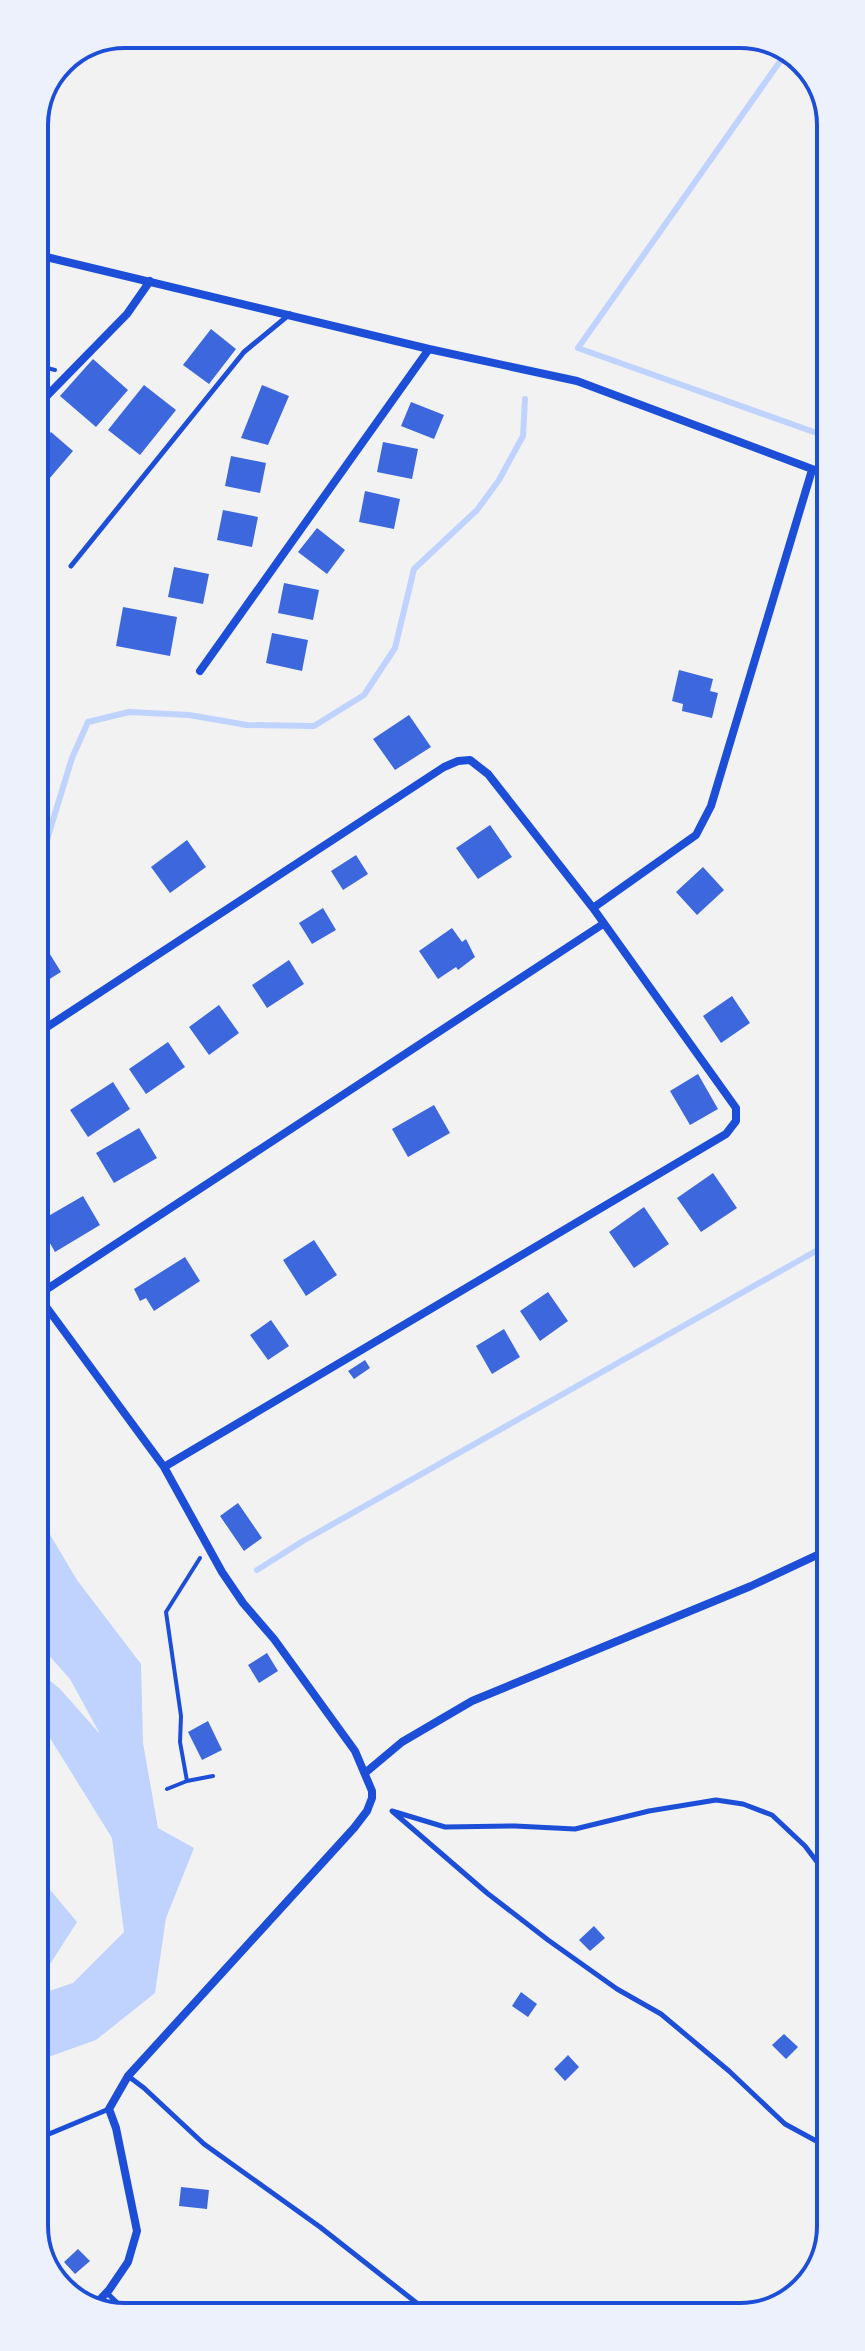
<svg xmlns="http://www.w3.org/2000/svg" width="865" height="2351" font-family="'Source Sans 3',sans-serif">
  <style>
    .water { fill: #bfd3fe }
    .lines { fill: none; stroke-linecap: round; stroke-linejoin: round }
    .stream { stroke: #bfd3fe; stroke-width: 6 }
    .building { fill: #3d67dc }
    .path { stroke: #1d4ed8; stroke-width: 4 }
    .service { stroke: #1d4ed8; stroke-width: 5 }
    .minor { stroke: #1d4ed8; stroke-width: 8 }
    .rim { fill: none; stroke: #1d4ed8; stroke-width: 4 }
  </style>
  <rect width="100%" height="100%" fill="#f2f2f2"/>
  <path class="water" d="M36 1511 77 1580 141 1664 143 1743 158 1828 194 1848 166 1918 155 1993 96 2040 37 2061V1995L73 1983 124 1932 112 1838 42 1725 36 1722V1669L60 1689 100 1734 70 1679 36 1641Z
    M37 1874 77 1922 45 1972 37 1974Z"/>
  <g class="lines">
    <path class="stream" d="M788 50 578 348 828 437
      M35 861 42 856 72 758 88 722 129 712 189 715 247 725 314 726 364 695 395 648 414 569 477 510 499 480 523 436 525 399
      M257 1570 303 1541 830 1243"/>
  </g>
  <path class="building" d="M211 329 236 349 209 384 183 365Z
    M93 359 128 390 96 427 60 396Z
    M144 385 176 410 140 455 108 430Z
    M262 385 289 396 268 445 241 438Z
    M411 402 444 415 434 439 401 426Z
    M51 432 73 451 49 479 35 468V451Z
    M383 442 418 449 412 479 377 472Z
    M231 456 266 463 260 493 225 486Z
    M365 491 400 499 394 529 359 522Z
    M223 510 258 517 252 547 217 540Z
    M317 528 345 550 327 574 298 552Z
    M174 567 209 574 203 604 168 597Z
    M284 583 319 590 313 620 278 613Z
    M123 607 177 617 170 656 116 646Z
    M272 633 308 640 302 671 266 663Z
    M679 670 713 679 710 691 718 693 712 718 682 711 683 704 672 701Z
    M409 715 431 747 395 770 373 739Z
    M490 825 512 857 478 879 456 848Z
    M187 840 206 867 170 893 151 867Z
    M356 855 368 874 343 890 331 871Z
    M703 867 724 890 697 915 676 892Z
    M323 908 336 930 312 944 299 923Z
    M452 928 462 942 466 939 475 957 458 970 456 967 438 979 419 951Z
    M40 938 61 972 35 988V941Z
    M289 960 304 984 267 1008 252 985Z
    M732 996 750 1023 721 1043 703 1016Z
    M219 1005 239 1033 209 1055 189 1027Z
    M168 1042 185 1067 146 1094 129 1069Z
    M698 1074 718 1109 690 1125 670 1091Z
    M113 1082 130 1109 88 1137 70 1110Z
    M36 1089 46 1104 36 1111Z
    M434 1105 450 1133 408 1157 392 1129Z
    M139 1128 157 1158 114 1183 96 1153Z
    M713 1173 737 1208 701 1232 677 1198Z
    M83 1196 100 1225 55 1252 38 1222Z
    M644 1207 669 1244 634 1268 609 1232Z
    M314 1240 337 1275 306 1296 283 1260Z
    M185 1257 200 1281 154 1311 146 1298 140 1301 134 1289Z
    M548 1292 568 1321 540 1341 520 1311Z
    M271 1320 289 1346 268 1360 250 1335Z
    M504 1329 520 1357 492 1374 476 1346Z
    M365 1360 370 1368 354 1379 348 1371Z
    M238 1503 262 1538 244 1551 220 1516Z
    M267 1653 278 1671 259 1683 248 1665Z
    M208 1721 222 1750 202 1760 188 1732Z
    M594 1926 605 1938 590 1951 579 1940Z
    M521 1992 537 2004 528 2017 512 2006Z
    M784 2034 798 2047 786 2059 772 2045Z
    M568 2055 579 2067 565 2081 554 2069Z
    M181 2187 209 2190 207 2209 179 2206Z
    M78 2249 90 2261 75 2274 64 2262Z"/>
  <g class="lines">
    <path class="path" d="M35 365 55 370
      M187 1781 180 1742 181 1716 166 1612 200 1558
      M167 1789 187 1781 213 1776"/>
    <path class="service" d="M71 566 244 352 290 314
      M830 1879 805 1846 772 1815 743 1804 716 1800 649 1811 575 1829 515 1826 445 1827 392 1811 487 1893 548 1940 617 1989 661 2014 729 2071 785 2124 831 2149
      M128 2076 144 2088 204 2144 320 2227 432 2315
      M37 2139 109 2109
      M107 2293 132 2317"/>
    <path class="minor" d="M34 254 429 349 577 381 828 475
      M35 408 127 314 150 281
      M200 671 429 349
      M593 908 696 835 711 806 812 470
      M35 1035 444 767 458 761 470 760 488 774 593 908 736 1108V1121L726 1134 164 1467
      M36 1293 164 1467 222 1572 243 1603 274 1639 355 1751 372 1791V1798L367 1811 354 1828 128 2076 109 2109 116 2128 137 2231 128 2262 109 2290 93 2307
      M38 1295 603 924
      M365 1773 402 1742 472 1701 751 1586 830 1549"/>
  </g>
  <path d="M0 0H865V2351H0ZM125 48H740A77 77 0 0 1 817 125V2226A77 77 0 0 1 740 2303H125A77 77 0 0 1 48 2226V125A77 77 0 0 1 125 48Z" fill="#edf1fc" fill-rule="evenodd"/>
  <path class="rim" d="M125 48H740A77 77 0 0 1 817 125V2226A77 77 0 0 1 740 2303H125A77 77 0 0 1 48 2226V125A77 77 0 0 1 125 48Z"/>
</svg>
